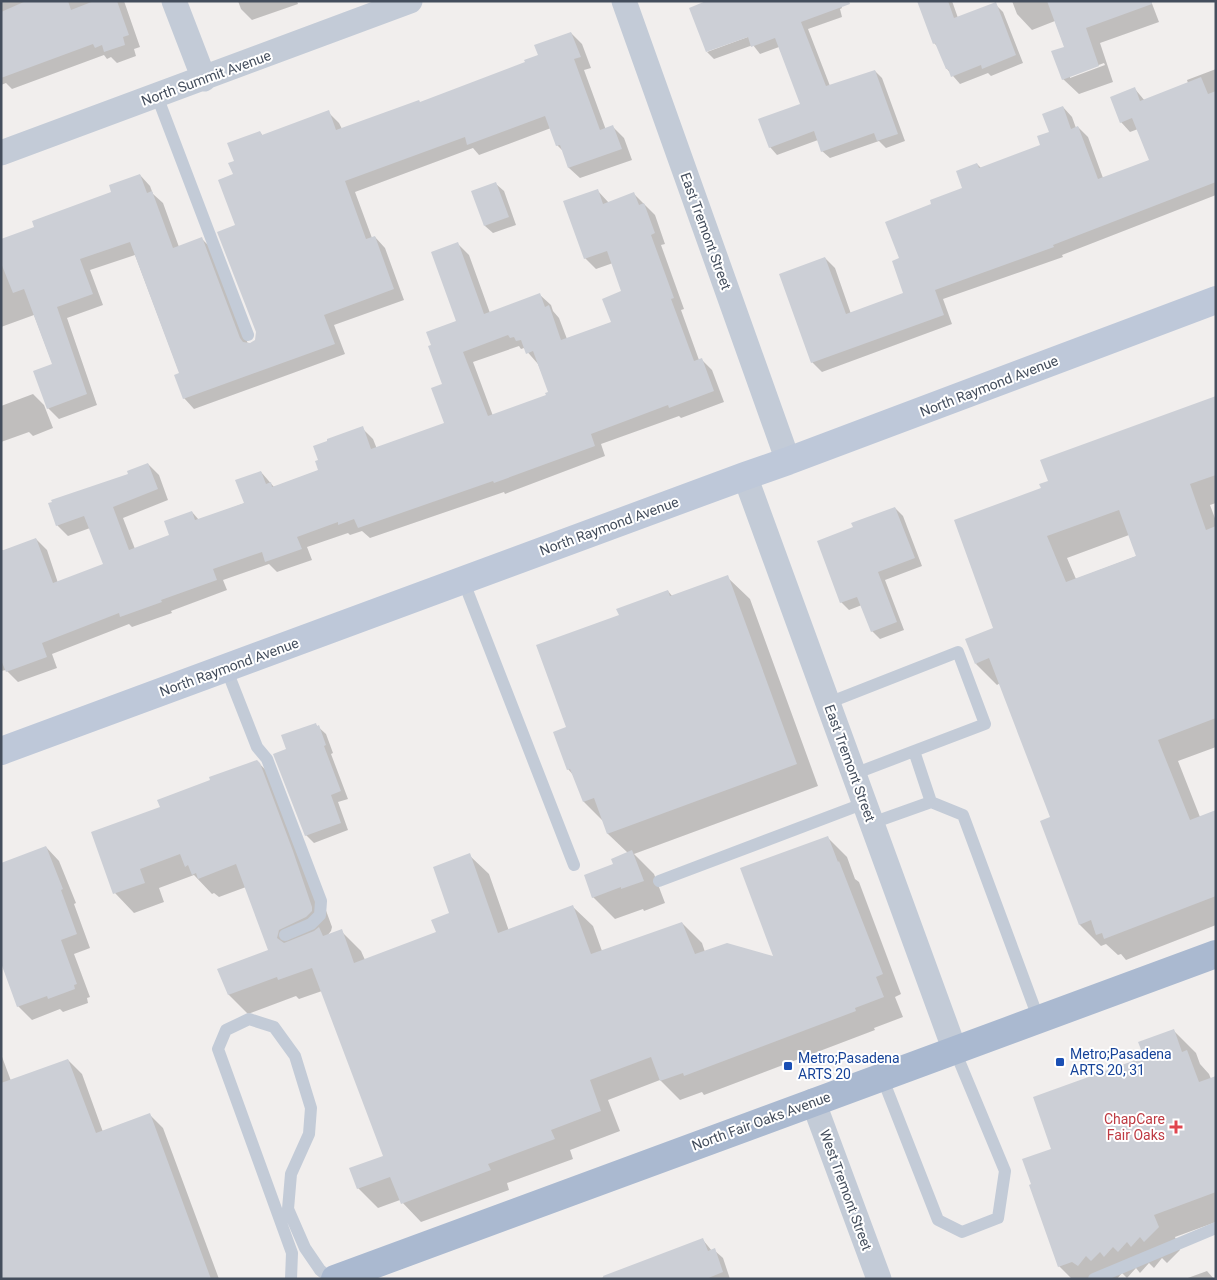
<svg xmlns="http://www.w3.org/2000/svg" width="1217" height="1280" font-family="Roboto,sans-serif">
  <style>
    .shadow { fill: #0003; fill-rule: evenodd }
    .building { fill: #cccfd6; fill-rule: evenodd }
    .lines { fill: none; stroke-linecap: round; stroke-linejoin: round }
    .lane { stroke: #c3cbd7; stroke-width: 12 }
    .street { stroke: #c3cbd7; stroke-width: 25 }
    .secondary { stroke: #bec8d9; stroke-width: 28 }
    .primary { stroke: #aab9d0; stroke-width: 28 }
    .transit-dot { fill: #1a4fb4; stroke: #fff; stroke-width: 2 }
    .health-dot { fill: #e0444e; stroke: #fff; stroke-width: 2 }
    .labels { text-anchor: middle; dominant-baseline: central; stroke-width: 4; stroke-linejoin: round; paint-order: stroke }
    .street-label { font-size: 14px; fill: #444e5d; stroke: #fff }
    .transit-label { font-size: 14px; fill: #164399; stroke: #fff; text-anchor: start }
    .health-label { font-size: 14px; fill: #be3a42; stroke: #fff; text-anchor: end }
  </style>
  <rect width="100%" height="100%" fill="#f1eeed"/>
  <path class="shadow" d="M1 1H124L140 47 134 49 136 56 117 63 111 57 107 59 104 55 12 89 6 83 1 85Z
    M238 1H297L298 4 252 20 241 9Z
    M919 1H952L958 18 995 4 1003 12 1023 63 991 76 988 73 960 84 947 69 938 47 934 43Z
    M1012 1H1151L1159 22 1100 43 1113 82 1079 94 1063 79 1065 48 1055 21 1032 30 1017 14ZM1104 63 1105 65 1070 78V76Z
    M840 3 842 8 840 9 842 17 808 29 830 86 875 71 882 78 905 141 886 148 879 141 830 158 822 151 818 140 777 155 770 147 802 105 779 47 760 54 753 45 714 59 707 52Z
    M571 33 582 44 591 68 584 70 606 130 613 127 624 138 632 160 580 178 569 168 564 152 557 145 551 128 479 155 473 148 355 192 372 238 375 237 385 248 404 300 334 325 345 354 194 409 184 398 180 374 135 255 90 270 103 305 67 318 97 405 59 419 48 408 53 365 34 315 1 327V240L35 228 113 192 140 175 150 186 153 194 163 203 179 247 202 239 213 250 248 344H251L256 340 257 332 236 226 234 175 236 162 260 132 263 136 328 112 339 123 342 129 421 103 527 63Z
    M1216 69V195L1062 255 1063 257 943 299 952 324 822 372 812 362 825 258 835 268 851 314 905 294 900 259 933 205 964 189 977 164 981 168 1042 146 1063 107 1072 117 1076 128 1078 127 1088 137 1103 178 1150 161 1138 129 1130 132 1121 122 1135 89 1145 101 1188 83 1187 80Z
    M496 184 504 191 516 225 493 233 485 226Z
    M597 190 609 203 634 194 655 215 665 244 661 245 684 309 681 310 699 360 701 359 712 370 724 402 681 418 679 416 601 444 605 456 505 494 504 492 370 538 362 531 350 535 348 533 307 547 312 560 277 572 269 564 223 580 227 590 171 611 172 613 132 627 129 624 52 654 57 668 18 682 6 670 1 671V548L3 551 36 539 47 550 58 583 104 565 90 528 68 536 57 525 130 475 148 464 159 475 168 500 123 518 135 549 170 536 192 512 199 520 245 503 261 472 274 487 320 470 362 428 373 439 377 449 446 424 444 385 457 322 458 244 469 255 490 313 540 295 551 305 553 311 559 318 567 339 613 322 623 292 613 263 596 269 585 258ZM519 346 521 349 524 348 538 364 550 393 547 396 493 416 473 362Z
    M33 394 44 405 53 428 33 436 29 432 1 442V406Z
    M1216 397V503L1210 505 1216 521V747L1178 761 1200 817 1216 811V925L1126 960 1121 954 1118 955 1106 944 1101 946 1080 925 1052 818 1000 683 997 685 976 664 995 628 1042 489ZM1129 535 1137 556 1076 579 1067 558Z
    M895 508 903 516 922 566 885 580 904 630 880 639 872 631 862 605 849 610 841 602 855 528Z
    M727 577 750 599 818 786 634 854 654 874 665 903 644 911 643 909 615 919 593 897 614 865 628 853 608 834 603 821 584 802 574 776 568 769V728L620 616 668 591 673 597Z
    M315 724 326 734 333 753 331 754 348 799 338 802 348 830 314 843 306 835 288 750Z
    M257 761 276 781 312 872 332 927 331 931 326 937 341 931 361 951 365 960 438 933 450 914 469 855 489 874 509 931 573 907 593 926 602 951 682 923 702 943 705 952 775 958 827 837 847 857 855 879 859 882 901 994 895 997 903 1017 874 1028 875 1030 704 1095 702 1092 680 1100 660 1080 608 1100 620 1131 570 1150 573 1159 507 1183 509 1190 421 1222 400 1200 378 1208 358 1188 384 1156 322 991 299 999 296 996 248 1014 229 995 219 970 269 951 246 887 219 897 214 893 212 894 194 875 159 888 164 902 134 913 115 893 162 808 212 781Z
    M46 847 59 861 76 903 74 904 90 948 74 954 90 997 87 998 88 1003 63 1012 60 1009 32 1020 18 1006 4 965 1 966V868Z
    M1174 1031 1196 1053 1200 1064 1209 1074 1211 1079 1216 1078V1222L1175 1237 1180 1250 1167 1263 1162 1258 1154 1268 1149 1263 1140 1273 1136 1268 1127 1278 1122 1273 1117 1279H1072L1059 1266 1053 1149Z
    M1 1054 11 1081 68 1060 82 1074 103 1132 150 1115 163 1128 219 1279H1Z
    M703 1240 712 1251 714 1250 723 1258 730 1279H599Z
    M1207 1271 1214 1279H1185Z"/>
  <path class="building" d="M26 1H68L71 10 94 1H117L129 35 123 37 125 45 104 52 102 45 95 48 93 44 1 78V12Z
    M706 1H849L850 4 801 22 826 86 875 70 898 134 877 141 874 133 821 152 814 131 769 148 758 119 800 104 775 38 751 47 748 37 706 52 689 8Z
    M917 1H948L954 18 996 2 1016 55 982 69 981 65 951 77 948 69H946L935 43 933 44Z
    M1047 1H1151L1152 4 1086 28 1099 66 1062 80 1051 51 1064 47Z
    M571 32 581 57 574 59 600 130 613 125 622 149 568 168 560 145 556 146 545 116 467 145 465 137 345 181 366 239 375 236 394 289 324 315 335 344 183 399 174 375 179 373 130 242 80 259 93 294 57 307 87 394 47 409 33 371 52 364 24 289 13 293 1 263V239L34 227 32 221 111 192 109 185 140 174 147 193 152 191 173 248 202 237 240 338 243 342 250 343 255 340 256 332 217 232 235 225 218 180 233 174 228 163 234 161 227 143 260 131 262 135 329 110 336 130 419 100 420 102 525 62 524 60 538 55 534 45Z
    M1201 77 1208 94 1216 91V182L1053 245 1054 247 935 290 944 315 811 363 779 274 825 257 846 314 903 293 892 261 899 258 885 222 931 204 930 200 962 188 956 171 977 163 979 168 1040 145 1037 136 1049 132 1042 114 1063 106 1071 129 1078 126 1098 179 1149 160 1132 118 1120 123 1110 97 1135 87 1140 101Z
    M496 182 509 217 484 226 471 191Z
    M598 189 603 204 634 192 639 205 644 203 655 233 651 235 674 298 671 299 694 361 702 358 714 391 669 408 668 405 591 434 595 446 494 483 493 481 358 528 354 519 338 525V522L297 537 302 549 265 562 262 552 213 569 217 580 161 600 162 602 120 617 119 613 42 643 47 657 6 672 1 660V551L36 538 53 583 103 564 84 516 56 526 48 503 52 502 51 500 128 474 127 471 148 463 158 489 113 507 129 550 169 535 164 521 192 511 195 520 244 503 235 480 261 471 266 484 271 482 272 487 318 470 315 461 318 460 313 446 327 441V439L363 426 371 449 444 423 431 388 442 384 428 346 431 345 426 332 456 321 431 252 458 242 484 314 540 293 545 307 549 305 561 340 611 322 602 299 621 291 607 251 584 259 563 201ZM508 335 510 338 514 337 516 341 521 340 526 354 533 351 548 392 545 393 546 395 488 416 463 352Z
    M1216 396V475L1190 484 1206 530 1216 526V718L1158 740 1190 820 1216 810V896L1104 939 1102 933 1096 935 1091 920 1079 925 1040 821 1050 817 989 658 975 664 965 639 993 628 954 520 1041 488 1039 484 1048 481 1040 460ZM1119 510 1136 556 1066 582 1047 536Z
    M895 507 915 558 878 572 897 622 871 632 857 597 840 603 817 541 853 527 851 523Z
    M728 575 797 764 607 834 594 798 583 802 570 769 567 770 553 732 566 727 536 645 619 615 616 609 668 590 670 596Z
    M316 723 317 726 319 725 326 745 324 746 341 791 331 795 341 823 305 836 273 754 286 749 281 735Z
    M257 760 260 763 293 851 312 907V911L306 917 279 930 277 938 284 943 314 931 319 927 323 936 342 929 354 963 436 932 431 920 449 913 433 867 470 853 498 933 573 905 591 954 682 922 695 954 727 943 773 956 740 868 828 836 838 862 839 861 883 974 876 977 884 997 855 1008 856 1011 684 1076 683 1073 660 1081 651 1057 590 1080 601 1111 551 1130 555 1139 488 1164 491 1170 401 1204 390 1177 357 1189 349 1168 383 1156 312 968 278 980 277 977 228 995 217 969 268 950 236 864 198 879 196 873 192 875 188 865 185 867 180 854 140 869 145 883 113 894 91 832 160 807 157 800 210 780 209 777Z
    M46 846 63 889 61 890 77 934 61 940 77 984 74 985 75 989 48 999 47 996 17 1007 1 963V863Z
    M632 850 644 881 621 889V887L592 898 584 875 613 864 611 859Z
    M1174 1029 1182 1052 1187 1050 1199 1082 1216 1076V1192L1154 1215 1159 1227 1144 1242 1140 1237 1131 1247 1127 1242 1118 1252 1113 1247 1104 1257 1100 1252 1091 1261 1086 1256 1078 1266 1072 1262 1058 1267 1029 1185 1031 1184 1022 1159 1051 1149 1033 1097 1144 1057 1138 1042Z
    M68 1059 96 1133 150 1113 211 1279H1V1083Z
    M703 1238 708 1251 715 1248 723 1272 706 1279H604L603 1276Z"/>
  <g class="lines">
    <path class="lane" d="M157 96 248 335
      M463 580 574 865
      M226 668 257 747 267 759 321 901 320 915 311 924 285 935
      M828 703 958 652 985 724 914 751
      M854 774 914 751 931 802 872 823
      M931 802 963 815 1039 1020
      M659 881 865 803
      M882 1077 938 1220 962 1232 998 1218 1005 1171 955 1051
      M291 1279 292 1253 218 1049 226 1030 249 1019 274 1027 295 1056 311 1108 309 1134 291 1174 288 1209 305 1248 320 1270 331 1279
      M1094 1279 1216 1228"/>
    <path class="street" d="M174 1 204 79
      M624 1 788 461
      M1 153 410 1
      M745 476 955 1051
      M813 1101 879 1279"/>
    <path class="secondary" d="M1 751 745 476 788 461 1216 300"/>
    <path class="primary" d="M335 1279 1216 954"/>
  </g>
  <g class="transit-dot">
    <rect x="1055" y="1057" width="10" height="10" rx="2.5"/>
    <rect x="783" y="1061" width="10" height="10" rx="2.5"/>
  </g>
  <path class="health-dot" d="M1173.5 1119.5h5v5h5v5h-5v5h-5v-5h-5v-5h5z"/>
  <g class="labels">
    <g class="street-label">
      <text transform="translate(206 78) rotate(-20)">North Summit Avenue</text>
      <text transform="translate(706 231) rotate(70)">East Tremont Street</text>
      <text transform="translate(989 386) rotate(-21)">North Raymond Avenue</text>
      <text transform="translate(609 526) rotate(-20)">North Raymond Avenue</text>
      <text transform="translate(229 667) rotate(-20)">North Raymond Avenue</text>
      <text transform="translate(850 763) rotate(70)">East Tremont Street</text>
      <text transform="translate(761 1121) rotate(-20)">North Fair Oaks Avenue</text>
      <text transform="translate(846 1190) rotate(70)">West Tremont Street</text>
    </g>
    <g class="transit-label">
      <text x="1070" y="1054">Metro;Pasadena<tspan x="1070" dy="16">ARTS 20, 31</tspan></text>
      <text x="798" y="1058">Metro;Pasadena<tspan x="798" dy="16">ARTS 20</tspan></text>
    </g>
    <g class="health-label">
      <text x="1165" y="1119">ChapCare<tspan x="1165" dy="16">Fair Oaks</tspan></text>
    </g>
  </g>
  <rect width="1217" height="1280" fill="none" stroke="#444e5d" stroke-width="5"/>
</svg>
